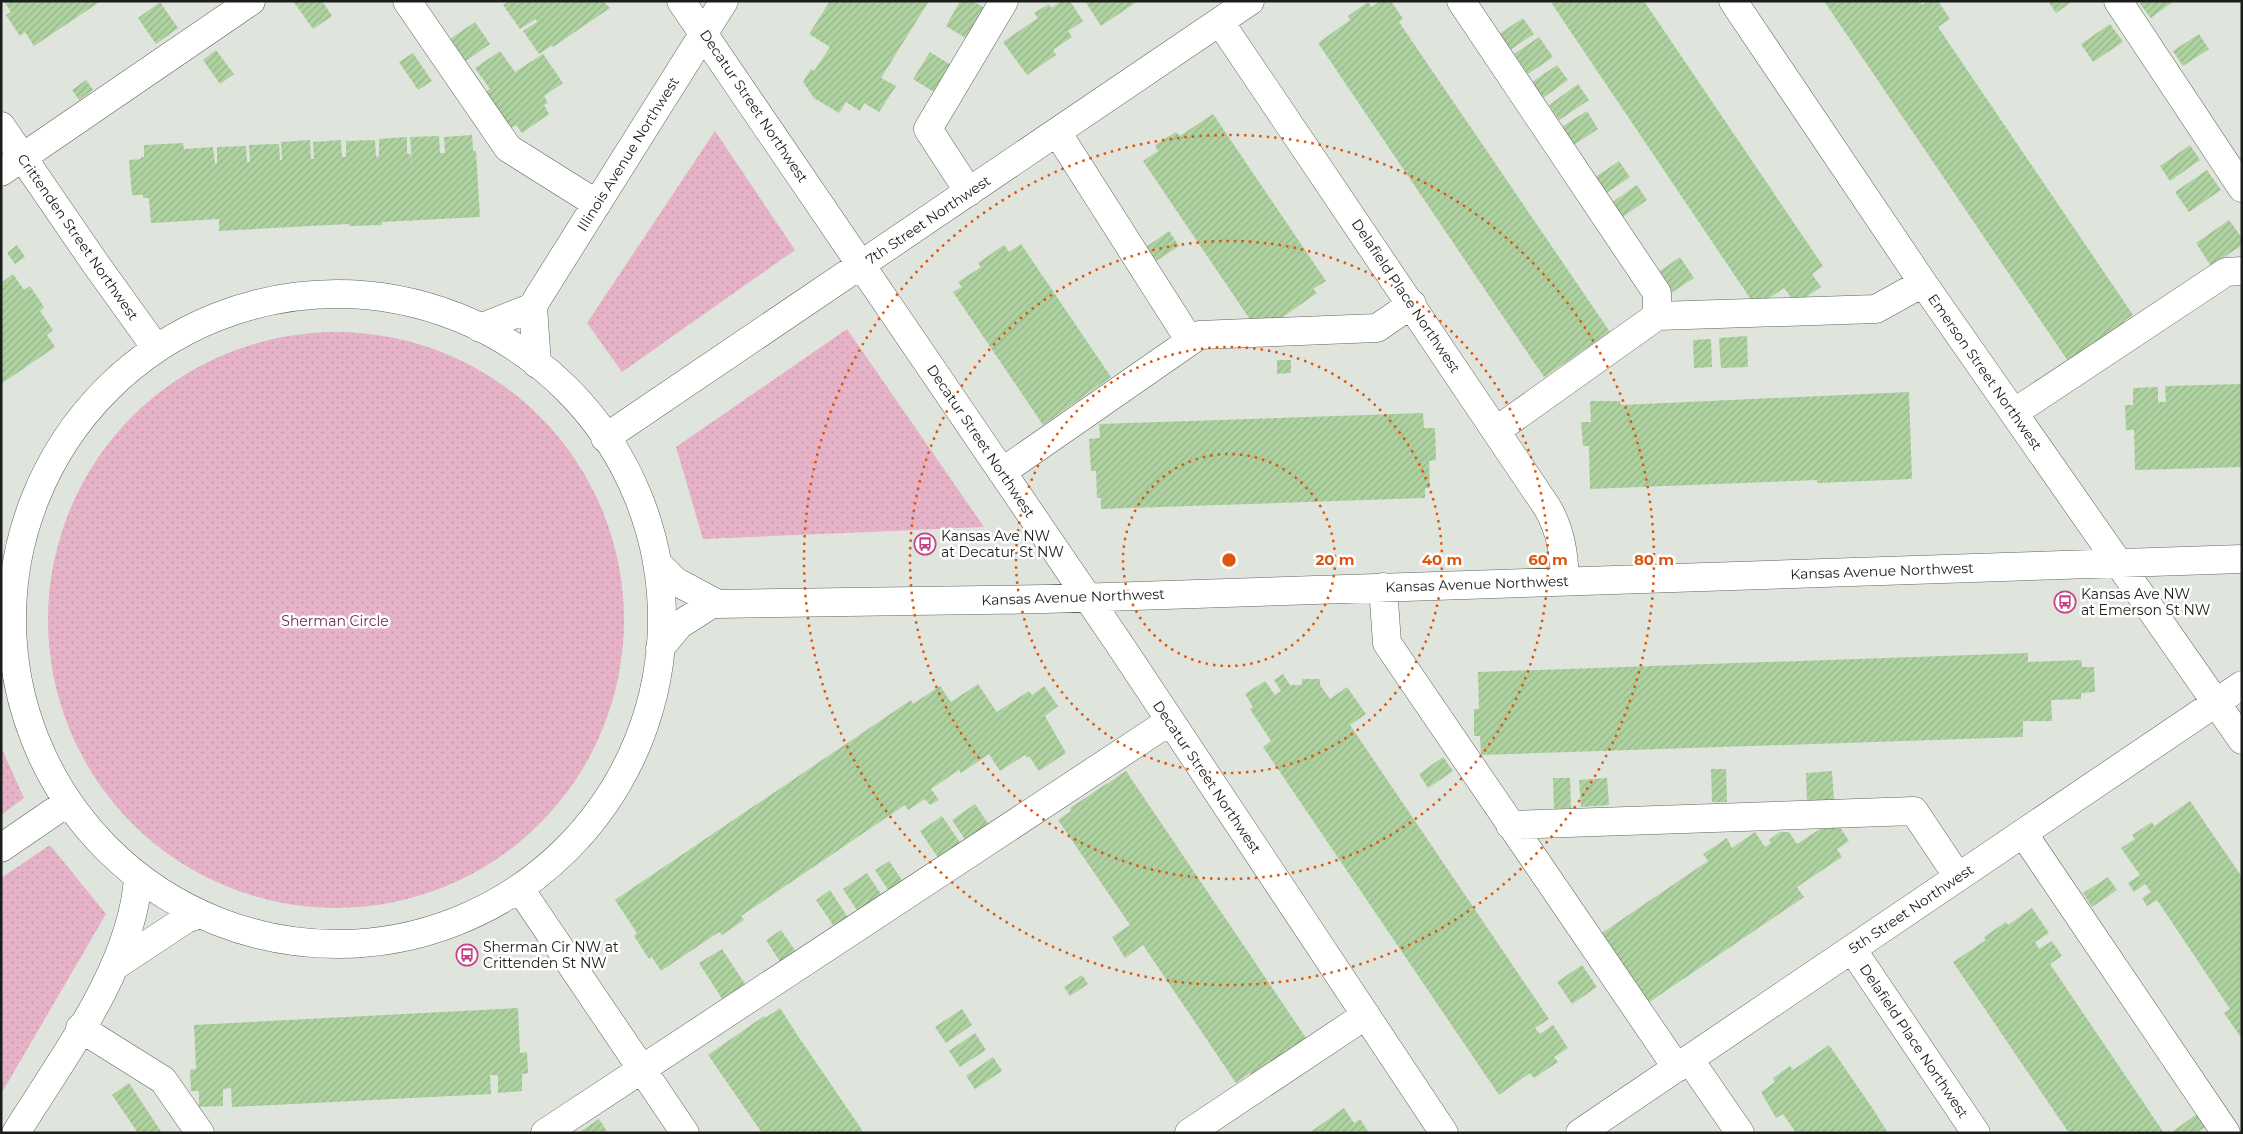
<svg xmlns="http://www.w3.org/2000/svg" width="2243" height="1134" font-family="Montserrat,sans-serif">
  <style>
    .park { fill: url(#park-dots) }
    .building { fill: url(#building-hatch) }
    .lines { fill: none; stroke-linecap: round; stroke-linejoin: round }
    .minor-casing { stroke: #5f645d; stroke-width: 29 }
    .minor { stroke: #fff; stroke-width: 28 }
    .ring { fill: none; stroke: #de560d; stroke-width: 2.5; stroke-dasharray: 2.5 5 }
    .labels { text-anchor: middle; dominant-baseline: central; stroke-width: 5; stroke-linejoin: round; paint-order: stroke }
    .street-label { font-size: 14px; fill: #1b1d1a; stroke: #fff }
    .poi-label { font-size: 14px; fill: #1b1d1a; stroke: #fff; text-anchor: start }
    .park-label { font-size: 14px; fill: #6f2a4c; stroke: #fff }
    .centre { fill: #de560d; stroke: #fff; stroke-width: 2.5 }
    .ring-label { font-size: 15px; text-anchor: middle; font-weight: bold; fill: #de560d; stroke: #fff; stroke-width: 5; stroke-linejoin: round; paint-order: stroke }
  </style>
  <defs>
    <pattern id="park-dots" width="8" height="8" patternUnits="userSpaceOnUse" patternTransform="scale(1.25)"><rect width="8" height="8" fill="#e6b2c7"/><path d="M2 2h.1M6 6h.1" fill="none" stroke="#c599aa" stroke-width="1.8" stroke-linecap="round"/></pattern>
    <pattern id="building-hatch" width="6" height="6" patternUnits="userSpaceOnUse" patternTransform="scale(1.25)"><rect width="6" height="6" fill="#afd2a1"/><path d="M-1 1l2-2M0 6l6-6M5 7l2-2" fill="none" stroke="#96b48a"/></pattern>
  </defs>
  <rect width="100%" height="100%" fill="#dfe5dd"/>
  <path class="park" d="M715 131 795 250 622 372 587 323Z
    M847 329 984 527 703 539 676 447Z
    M48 620a288 288 0 1 1 576 0a288 288 0 1 1-576 0Z
    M1 747 24 798 1 815Z
    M50 845 106 914 1 1094V878Z"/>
  <path class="building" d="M4 1H101L34 46 25 32 20 36 6 15 11 12Z
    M293 1H322L332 16 313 29Z
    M509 1H603L610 8 553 47 552 45 539 54 523 31 537 22 536 19 520 29 503 5Z
    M830 1H929L881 78 896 86 879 112 864 103 860 111 846 102 839 113 814 98 803 82 811 69 814 71 830 47 809 34Z
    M960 1H973L990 11 972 42 946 26Z
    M1062 1H1070L1083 21 1068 31 1072 37 1053 50 1056 55 1027 75 1003 42 1038 18 1034 13 1049 4 1051 8Z
    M1085 1H1138L1101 26Z
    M1380 1H1391L1403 19 1399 22 1610 332 1544 377 1318 43 1350 20 1348 16 1368 2 1372 7Z
    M1550 1H1644L1823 266 1812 274 1821 287 1796 304 1784 288 1756 307Z
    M1824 1H1920L1922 5 1927 1H1938L1950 19 1938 27 2133 315 2123 322 2124 324 2068 361Z
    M2048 1H2073L2056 13Z
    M2144 1H2174L2151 18 2140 4Z
    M160 2 178 28 156 44 138 18Z
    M1523 18 1534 34 1510 50 1499 34Z
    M475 22 490 44 466 61 450 39Z
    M2110 24 2123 42 2093 62 2081 44Z
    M2199 34 2209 49 2183 66 2173 51Z
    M1539 37 1553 57 1528 74 1514 54Z
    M216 50 234 74 220 84 203 60Z
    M500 51 515 72 543 54 563 83 544 96 548 103 544 105 549 114 522 133 516 125 511 128 509 124 499 130 477 98 490 89 475 68Z
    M930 52 954 67 937 94 913 79Z
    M413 53 432 81 418 90 399 62Z
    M1557 65 1568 80 1540 100 1529 84Z
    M86 80 93 90 79 100 72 90Z
    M1578 84 1589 100 1559 120 1549 105Z
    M1587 111 1598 129 1572 146 1560 128Z
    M1213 114 1326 281 1313 289 1317 293 1274 323 1253 324 1143 161 1158 151 1155 145 1176 132 1180 136Z
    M472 135 473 151H476L480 217 382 222V225L349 226V224L219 231V219L151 223 149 198H143V195H132L129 160 141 159V157H144V145L183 143 184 149 213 147 215 164 217 163V147L246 146 247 162H250L249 145 279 144 280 160H282L281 142 310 140 311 159H314L313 142 341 140 342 157H346V141L375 140 376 157 379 156V139L407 137V154H411L413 172 410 137 439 136 440 153H445L444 137Z
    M2190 145 2200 160 2170 181 2160 166Z
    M1619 161 1630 177 1605 194 1594 178Z
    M2207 170 2221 190 2189 212 2175 192Z
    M1637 185 1647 200 1621 218 1611 203Z
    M2229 220 2242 238V245L2211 266 2196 243Z
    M1169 231 1179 246 1153 263 1143 249Z
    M1021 244 1111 377 1043 425 953 292 962 287 958 282 981 267 978 263 1004 245 1009 252Z
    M17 245 25 257 15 264 7 253Z
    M1680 257 1694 278 1671 293 1657 273Z
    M13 274 24 290 30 286 44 307 40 311 53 330 47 335 55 347 1 384V283Z
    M1747 336 1748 367 1721 368 1719 338Z
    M1711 339 1712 367 1694 368 1693 340Z
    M1277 360H1291V373L1277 374Z
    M2242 384V467L2135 470 2134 430H2126L2125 405H2133V388L2158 387V402H2166L2165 386Z
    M1909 392 1912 479 1817 483V480L1590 489 1589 446H1583L1581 422H1591L1590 401H1620L1621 405Z
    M1423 413 1424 428H1435L1436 460 1429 461 1430 488H1425V498L1101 509V498H1097L1096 471H1091L1089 439 1100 438 1099 424Z
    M2028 653V662L2081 660 2082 667H2094L2095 692 2081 693V699L2051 700 2052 721H2023V737L1481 755 1480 736H1474V709H1479L1478 672Z
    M1283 674 1290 685H1302V679H1320V685L1330 699 1347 687 1366 714 1350 725 1549 1019 1535 1028 1540 1034 1553 1025 1568 1048 1554 1057 1558 1062 1534 1078 1530 1073 1499 1095 1263 747 1271 741 1250 709 1253 707 1245 694 1265 681 1275 695 1281 691 1274 680Z
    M978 684 1002 720 997 712 1029 691 1032 695 1044 686 1058 706 1045 716 1066 753 1039 771 1029 756 1027 758 1025 755 1000 771 989 754 961 773 959 770 931 789 939 800 930 805 925 799 908 810 905 805 741 916 744 920 722 935 719 932 661 971 652 957 649 959 634 936 637 933 615 900 911 700 913 704 940 686 951 702Z
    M1443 757 1453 771 1428 788 1419 774Z
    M1711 769H1726L1727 802H1712Z
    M1126 771 1306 1038 1251 1075 1250 1073 1236 1083 1143 945 1125 958 1112 937 1130 925 1058 820 1071 811 1070 808Z
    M1832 771 1834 800 1807 802 1806 773Z
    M1553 778H1570L1571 808 1554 809Z
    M1607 778 1609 805 1581 807 1579 780Z
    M2190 801 2242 877V1039L2224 1013 2230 1009 2157 900 2147 906 2142 898 2151 892 2145 884 2134 892 2128 883 2140 875 2121 848 2135 839 2132 835 2152 822 2154 826Z
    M975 804 991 828 968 844 952 820Z
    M942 816 963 847 941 862 920 831Z
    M1840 827 1849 841 1837 849 1842 857 1797 887 1804 897 1645 1005 1599 935 1708 861 1703 854 1727 838 1732 848 1755 832 1765 847 1771 843 1769 840 1780 832H1789L1797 844 1820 829Z
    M889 861 906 886 892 896 875 870Z
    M867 873 886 902 862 918 843 889Z
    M2108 877 2117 890 2092 907 2083 893Z
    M830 890 849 919 835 928 816 900Z
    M2032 908 2049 933 2035 942 2039 949 2052 941 2062 956 2050 964 2164 1133H2069L1953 962 1986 940 1984 937 2006 922 2008 925Z
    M781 930 798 955 783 966 766 940Z
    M722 949 749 990 726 1005 699 963Z
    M1582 965 1597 987 1572 1004 1557 982Z
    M1082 975 1088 984 1070 996 1064 987Z
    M518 1008 520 1053 527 1052 528 1073 522 1074V1091L498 1093V1075H490L491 1094 232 1107 231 1088 223 1089V1106L199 1107V1091H191L190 1070 196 1069 194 1025Z
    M780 1008 796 1033 864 1133H762L708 1055 764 1016 765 1018Z
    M962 1009 972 1025 946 1043 935 1027Z
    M975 1033 986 1050 960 1067 949 1051Z
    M1829 1045 1875 1112 1888 1133H1796L1783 1114 1776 1118 1761 1092 1775 1082 1773 1078 1790 1066 1793 1070Z
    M993 1057 1002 1071 975 1089 966 1076Z
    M129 1083 162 1133H138L112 1095Z
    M1344 1108 1354 1123 1360 1119 1369 1133H1309Z
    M2197 1114 2205 1127 2197 1133H2174L2173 1131Z
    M599 1119 608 1133H578Z"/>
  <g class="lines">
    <g class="minor-casing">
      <path id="minor" d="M407 1 508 148 597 204
        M681 1 1122 648 1444 1133
        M1461 1 1657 293V316
        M1733 1 1923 283 2242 740
        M2118 1 2242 188
        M1220 22 1547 507C1561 531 1564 554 1565 581
        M1 126 95 263 156 348
        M1057 132 1190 341
        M1 172 251 1
        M969 192 928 129 1004 1
        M12 619a325 325 0 1 1 650 0a325 325 0 1 1-650 0Z
        M480 328 533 307
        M537 364 533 307 537 299 724 1
        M2015 412 2226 272 2242 271
        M1497 430 1657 316 1876 309 1923 283
        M605 438 1250 1
        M1002 472 1199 335 1377 328 1412 304
        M657 563 675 581 718 604 1045 599 2242 559
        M1383 587 1387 643 1677 1068
        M660 648 679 625 713 603
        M1510 825 1914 811 1958 877
        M2023 833 2226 1133
        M1 848 68 802
        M520 889 685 1133
        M1852 949 1976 1133
        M115 966 186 919 200 914
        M80 1028 163 1080 200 1133
        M1689 1059 1740 1133
        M16 1133C62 1058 133 966 138 877
        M545 1133 1170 721
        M1189 1133 1366 1015
        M1580 1133 2242 685"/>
    </g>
    <use href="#minor" class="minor"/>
  </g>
  <g class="ring">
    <circle cx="1229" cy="560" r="106"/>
    <circle cx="1229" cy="560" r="213"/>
    <circle cx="1229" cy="560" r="319"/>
    <circle cx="1229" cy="560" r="425"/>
  </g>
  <defs>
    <g id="bus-ring" transform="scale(1.125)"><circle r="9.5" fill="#fff" stroke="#c74386" stroke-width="1.5"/><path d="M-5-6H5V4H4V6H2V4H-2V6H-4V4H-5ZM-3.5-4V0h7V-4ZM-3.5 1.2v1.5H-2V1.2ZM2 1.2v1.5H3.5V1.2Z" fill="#c74386"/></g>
  </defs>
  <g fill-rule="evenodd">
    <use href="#bus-ring" x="925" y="544"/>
    <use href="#bus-ring" x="2065" y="602"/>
    <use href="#bus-ring" x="467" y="955"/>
  </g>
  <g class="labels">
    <g class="street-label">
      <text transform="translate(754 106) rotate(56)">Decatur Street Northwest</text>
      <text transform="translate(628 154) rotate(-58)">Illinois Avenue Northwest</text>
      <text transform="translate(928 220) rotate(-34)">7th Street Northwest</text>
      <text transform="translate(78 237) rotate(55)">Crittenden Street Northwest</text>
      <text transform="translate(1406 296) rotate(56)">Delafield Place Northwest</text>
      <text transform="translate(1985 372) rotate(55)">Emerson Street Northwest</text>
      <text transform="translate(981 441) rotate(56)">Decatur Street Northwest</text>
      <text transform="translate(1882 571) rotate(-2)">Kansas Avenue Northwest</text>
      <text transform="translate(1477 584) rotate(-2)">Kansas Avenue Northwest</text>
      <text transform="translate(1073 597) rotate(-2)">Kansas Avenue Northwest</text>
      <text transform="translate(1207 777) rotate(56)">Decatur Street Northwest</text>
      <text transform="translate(1911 909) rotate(-34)">5th Street Northwest</text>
      <text transform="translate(1914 1041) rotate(56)">Delafield Place Northwest</text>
    </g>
    <g class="poi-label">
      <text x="941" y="536">Kansas Ave NW<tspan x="941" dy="16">at Decatur St NW</tspan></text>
      <text x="2081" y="594">Kansas Ave NW<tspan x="2081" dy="16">at Emerson St NW</tspan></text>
      <text x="483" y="947">Sherman Cir NW at<tspan x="483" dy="16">Crittenden St NW</tspan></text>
    </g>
    <g class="park-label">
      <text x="335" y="621">Sherman Circle</text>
    </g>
  </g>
  <circle cx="1229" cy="560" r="8" class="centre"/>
  <g class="ring-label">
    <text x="1335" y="565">20 m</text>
    <text x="1442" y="565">40 m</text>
    <text x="1548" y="565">60 m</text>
    <text x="1654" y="565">80 m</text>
  </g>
  <rect width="2243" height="1134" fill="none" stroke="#1b1d1a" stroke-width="5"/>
</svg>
